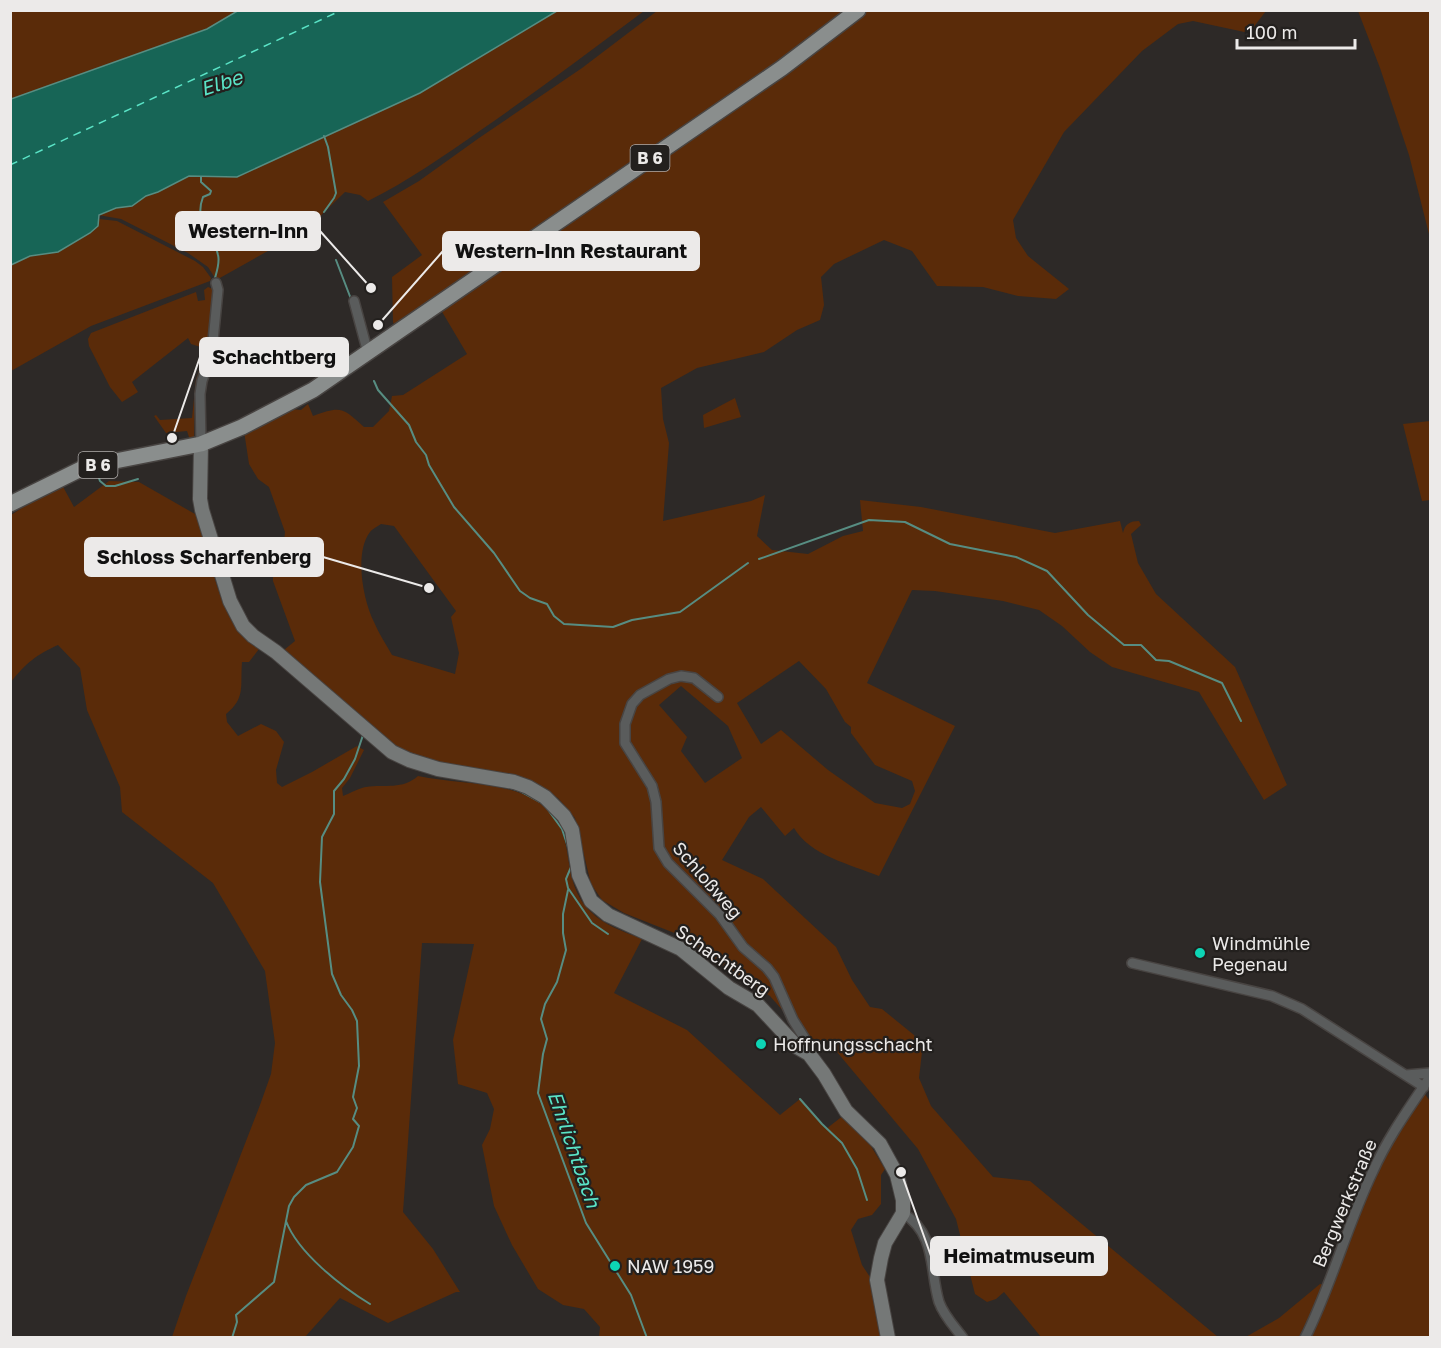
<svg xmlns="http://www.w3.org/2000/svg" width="1441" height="1348" font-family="'Golos Text',sans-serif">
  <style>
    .green { fill: #5a2b09; fill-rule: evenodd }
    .water { fill: #176556; stroke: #578d82; stroke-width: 1.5 }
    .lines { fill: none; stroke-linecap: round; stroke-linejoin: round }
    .stream { stroke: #578d82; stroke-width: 2 }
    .ferry { stroke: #5ae3c6; stroke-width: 1.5; stroke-dasharray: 8 6; stroke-linecap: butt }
    .street-casing { stroke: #484442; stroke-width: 12 }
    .secondary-casing { stroke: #484442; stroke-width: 16 }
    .primary-casing { stroke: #484442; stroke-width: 18 }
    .street { stroke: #5a5c5c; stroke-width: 9 }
    .secondary { stroke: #757877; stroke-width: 14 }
    .primary { stroke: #8a8e8d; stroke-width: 15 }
    .poi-dot { fill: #0dd5b5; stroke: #23201e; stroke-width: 2 }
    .labels { text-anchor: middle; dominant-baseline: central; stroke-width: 4.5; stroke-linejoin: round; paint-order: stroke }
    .shield { fill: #23201e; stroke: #b0adac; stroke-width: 1.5 }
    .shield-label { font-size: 16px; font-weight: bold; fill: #eceae9 }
    .street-label { font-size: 18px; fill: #eceae9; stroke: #23201e }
    .poi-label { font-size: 18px; fill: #eceae9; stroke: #23201e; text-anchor: start }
    .water-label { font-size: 20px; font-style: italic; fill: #5ae3c6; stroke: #23201e }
    .leader { fill: none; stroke: #eceae9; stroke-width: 2 }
    .callout-dot { fill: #eceae9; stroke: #23201e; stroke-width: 2 }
    .callout { fill: #eceae9; stroke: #eceae9; stroke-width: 2 }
    .callout-label { font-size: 20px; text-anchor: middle; font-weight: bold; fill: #111 }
  </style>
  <rect width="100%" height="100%" fill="#2d2927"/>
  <path class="green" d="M10 11H239L207 29 11 99Z
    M557 11H644C590 51 536 92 481 130 444 156 408 181 368 201L360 195 345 192 307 229 218 279 215 278 208 267 188 253 121 219 98 215 116 208 132 206 146 196 158 192 189 176 237 177 420 93Z
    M657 11H850L824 31 395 327 393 322 392 277 422 255 383 202 419 181 479 138 582 68Z
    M866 11H1266L1249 33 1193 21 1178 24 1142 51 1064 132 1013 220 1016 238 1028 256 1069 289 1056 299 1018 296 983 287 937 286 912 251 884 240 834 264 821 277 824 305 820 320 797 330 764 352 697 368 661 388 663 419 669 443 663 521 751 501 765 495 757 536 772 550 808 554 843 536 863 531 860 500 921 507 1055 533 1120 521 1123 533C1125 524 1130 521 1139 521L1141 525 1131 534 1138 563 1156 594 1235 667 1287 785 1264 800 1199 692 1112 667 1090 652 1062 626 1039 610 1003 601 935 591 912 590 867 683 955 726 879 876C852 865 809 855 794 828L785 836 761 807 749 817 722 860 763 879 836 947 852 980 870 1007 882 1009 914 1035 922 1052 919 1078 931 1106 993 1177 1030 1181 1218 1337H1041L1004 1292 996 1299 987 1302 975 1294 956 1219 918 1149 827 1040 811 1043 770 996 727 969 682 936 624 913 602 900 591 884 575 818 558 798 530 784 442 766 404 754 283 654 284 650 295 641 273 581V575L283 553 285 532 269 487 258 479 249 464 244 431 291 409 301 410 308 404 313 416C341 406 342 407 364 427H373L389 411 392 396 403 395 467 354 441 310 820 46ZM381 524 394 526 456 611 451 617 459 653 455 674 392 655C386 644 379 634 374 622 363 600 354 553 370 532 372 529 377 527 381 524ZM799 661 826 689 845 722 851 727V733L875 765 912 781 915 791 910 804 902 808 875 803 828 770 781 730 761 744 737 703ZM681 686 728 726 742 758 705 783 681 751 687 737 659 705Z
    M1358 11H1430V238L1409 155 1380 68Z
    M99 219 117 221 195 261 203 267 211 278 210 281 91 326 11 371 10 265 30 256 58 252 98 226Z
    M208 287 213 289 208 349 199 372 195 392 194 440H190L187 431 166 433 154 416 156 415 160 420 192 418 196 379 207 349 191 344 188 338 132 382 138 392 122 402 110 387 89 346 88 339 91 333 196 292 198 301 205 300 204 290Z
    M735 398 741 417 704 428 703 415Z
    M1430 421V500L1422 501 1403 424Z
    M109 481 139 482 195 514 193 501H195C205 536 215 597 235 626 241 636 250 643 259 649L249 662H242C240 686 246 698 226 714L227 722 238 736 261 724 276 731 284 742 276 770 277 783 282 787 312 772 357 746 364 750 350 778 342 788 343 796C351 793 359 788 366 787 386 784 402 790 418 776 454 784 503 781 535 800 583 829 555 875 590 911 603 925 625 932 642 939L614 993 687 1030 780 1115 800 1099 826 1129 844 1115 869 1143 885 1169 881 1175V1204L872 1215 858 1219 851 1230 862 1265 872 1280 883 1337H599L600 1327 584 1309 563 1305 538 1289 512 1245 494 1206 482 1145 490 1129 494 1109 487 1093 458 1084 453 1040 474 944 422 943 403 1212 433 1249 460 1292H456L388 1323 340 1298 305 1337H172L186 1296 260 1105 271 1074 275 1043 265 971 213 883 122 812 120 787 87 710 80 668 58 645C36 655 26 663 11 682V515L61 483 74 507Z
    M1424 1093 1430 1101V1337L1309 1338 1365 1196 1388 1150Z
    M1320 1284 1324 1285 1299 1337 1244 1338 1279 1318Z"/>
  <path class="water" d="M239 10 557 11 420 93 237 177 189 176 158 192 146 196 132 206 116 208 99 215 98 226 90 233 58 252 30 256 11 265V99L207 29Z"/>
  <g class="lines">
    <path class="stream" d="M201 177V182L211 191 210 194 203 197C193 223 214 234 218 255 220 262 217 271 215 278
      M324 212 334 198 336 193 328 147 324 136
      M336 260 351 299
      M374 381 378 390 409 425 416 442 426 455 429 465 454 507 494 553 520 591 530 598 547 604 554 616 564 624 613 627 632 620 680 612 748 563
      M97 473 100 481 106 486H115L138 479
      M759 559 869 520 905 522 950 544 1016 557 1047 571 1088 615 1124 645H1141L1156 660 1169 661 1222 683 1241 721
      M507 787 520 791 542 803
      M546 807 562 829 568 847
      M571 867 566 879 568 888 592 923 608 934
      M568 890 563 914V933L566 950 557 982 545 1004 541 1019 547 1039 543 1054 538 1093 586 1223 631 1295 647 1338
      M800 1099 822 1124 842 1143 857 1169 867 1200
      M286 1221C298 1253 342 1287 370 1304
      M232 1338 237 1322 236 1315 274 1282 289 1206 294 1197 306 1185 337 1172 353 1147 359 1126 353 1119 357 1108 353 1097 359 1066 357 1021 352 1010 341 995 332 974 320 882 322 837 334 814V791L344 779 355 759 363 735"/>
    <path class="ferry" d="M10 165 342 10"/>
    <g class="street-casing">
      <path id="street" d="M354 301 368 353
        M201 444 200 394 202 381 212 351 218 290 216 283
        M718 697 694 678 681 676 669 679 640 695 632 704 625 724V743L652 786 656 802 659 848 668 863 720 915 743 947 767 968 774 977 793 1020 805 1039 809 1054
        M1132 963 1272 996 1302 1009 1424 1087
        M1406 1075 1430 1073
        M903 1213C937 1235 929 1268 939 1302 944 1316 954 1326 963 1338
        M1305 1338C1332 1284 1347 1225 1373 1171 1388 1137 1410 1107 1430 1077"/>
    </g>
    <g class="secondary-casing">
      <path id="secondary" d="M201 444 200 499 202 510 230 601 243 626 253 636 276 652 392 752 409 760 438 769 514 782 528 787 545 797 564 816 572 830 579 875 591 901 608 915 681 949 729 988 758 1005 797 1047 809 1054 824 1074 846 1111 880 1144 897 1175 903 1200V1213L885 1243 881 1258 877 1280 888 1338"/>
    </g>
    <g class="primary-casing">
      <path id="primary" d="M10 504 85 467 201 444 242 427 313 390 782 68 858 10"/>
    </g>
    <use href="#street" class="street"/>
    <use href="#secondary" class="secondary"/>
    <use href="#primary" class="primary"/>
  </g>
  <g class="poi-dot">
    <circle cx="1200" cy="953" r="6"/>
    <circle cx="761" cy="1044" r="6"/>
    <circle cx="615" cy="1266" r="6"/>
  </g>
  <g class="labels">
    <g class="shield">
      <rect x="630.5" y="145" width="39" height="26" rx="4.5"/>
      <rect x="78.5" y="452" width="39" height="26" rx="4.5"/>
    </g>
    <g class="shield-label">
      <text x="650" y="158">B 6</text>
      <text x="98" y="465">B 6</text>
    </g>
    <g class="street-label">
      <text transform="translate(708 880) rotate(49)">Schloßweg</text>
      <text transform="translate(723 960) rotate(35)">Schachtberg</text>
      <text transform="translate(1344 1203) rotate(-67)">Bergwerkstraße</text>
    </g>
    <g class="poi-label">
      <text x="1212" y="943">Windmühle<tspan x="1212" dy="21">Pegenau</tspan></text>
      <text x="773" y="1044">Hoffnungsschacht</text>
      <text x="627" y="1266">NAW 1959</text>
    </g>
    <g class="water-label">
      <text transform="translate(221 82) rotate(-18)">Elbe</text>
      <text transform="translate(575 1149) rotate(71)">Ehrlichtbach</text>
    </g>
  </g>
  <path class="leader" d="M371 288L320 231M378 325L443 251M172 438L200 357M429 588L323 557M901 1172L931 1256"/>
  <g class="callout-dot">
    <circle cx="371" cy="288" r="6"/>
    <circle cx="378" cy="325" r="6"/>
    <circle cx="172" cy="438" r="6"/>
    <circle cx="429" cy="588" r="6"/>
    <circle cx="901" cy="1172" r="6"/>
  </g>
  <g class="callout">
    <rect x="176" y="212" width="144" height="38" rx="6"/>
    <rect x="443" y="232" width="256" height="38" rx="6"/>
    <rect x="200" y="338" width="148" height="38" rx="6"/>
    <rect x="85" y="538" width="238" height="38" rx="6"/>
    <rect x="931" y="1237" width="176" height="38" rx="6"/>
  </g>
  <g class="callout-label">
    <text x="248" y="238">Western-Inn</text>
    <text x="571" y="258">Western-Inn Restaurant</text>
    <text x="274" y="364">Schachtberg</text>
    <text x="204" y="564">Schloss Scharfenberg</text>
    <text x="1019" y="1263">Heimatmuseum</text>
  </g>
  <rect width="1441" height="1348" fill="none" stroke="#eceae9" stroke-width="24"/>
  <path d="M1237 39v9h118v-9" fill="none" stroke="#eceae9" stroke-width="3"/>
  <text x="1246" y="39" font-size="18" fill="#eceae9" stroke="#23201e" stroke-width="4.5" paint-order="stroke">100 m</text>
</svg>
